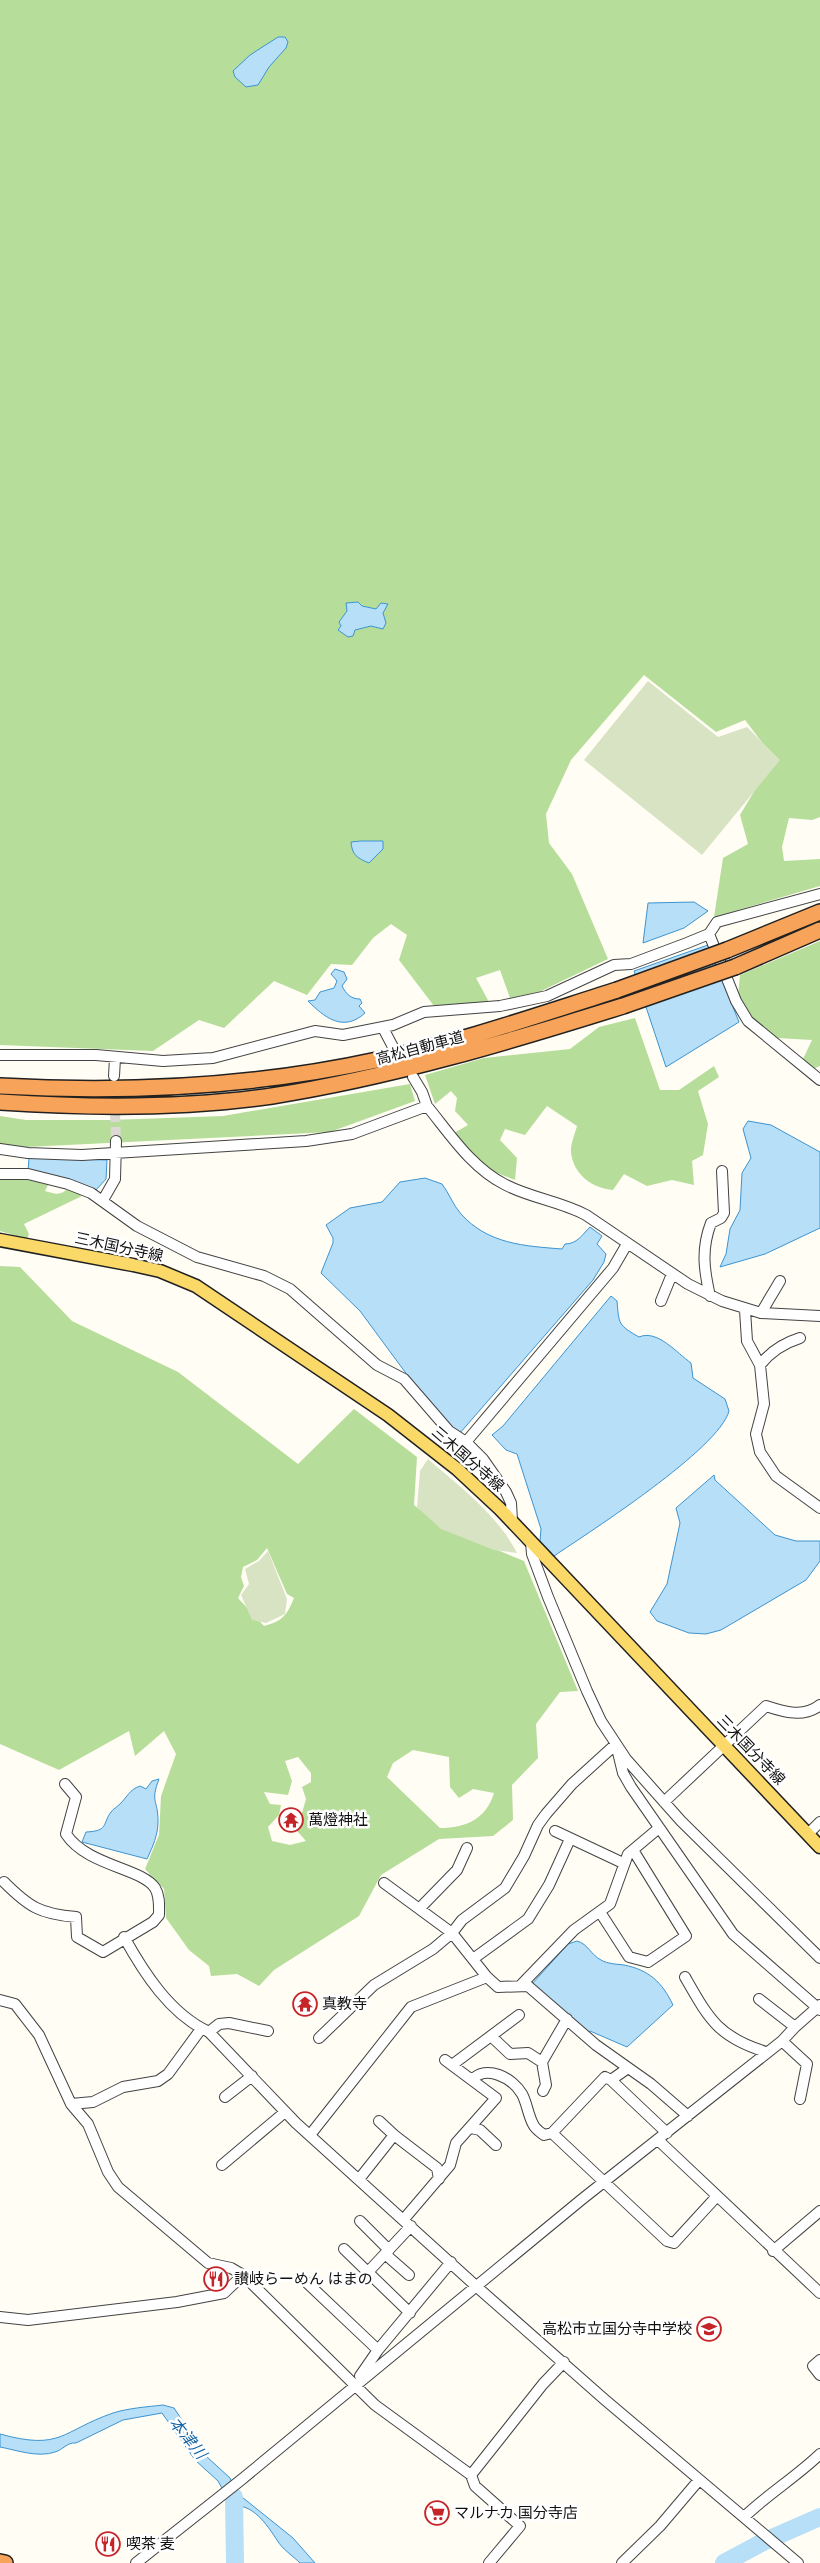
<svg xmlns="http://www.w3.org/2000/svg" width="820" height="2563" font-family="'Times New Roman','Noto Sans JP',serif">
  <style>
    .forest { fill: #b7dd9a; fill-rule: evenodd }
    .cemetery { fill: #d8e3c3 }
    .water { fill: #b7dff8; stroke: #3c94d1 }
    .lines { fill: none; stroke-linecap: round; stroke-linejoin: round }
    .river { stroke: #b7dff8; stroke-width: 18 }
    .minor-tunnel { stroke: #dbd9d2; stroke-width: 10; stroke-dasharray: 10 5; stroke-linecap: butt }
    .minor-casing { stroke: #434343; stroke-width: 12 }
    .major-casing { stroke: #212121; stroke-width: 15 }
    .highway-casing { stroke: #212121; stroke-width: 18 }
    .minor { stroke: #fff; stroke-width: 10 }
    .major { stroke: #fbd968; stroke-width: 12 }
    .highway { stroke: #f7a45a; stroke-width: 15 }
    .highway-bridge-casing { stroke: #212121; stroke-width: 18; stroke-linecap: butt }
    .highway-bridge { stroke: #f7a45a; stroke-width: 15 }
    .labels { text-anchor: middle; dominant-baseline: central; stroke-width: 5; stroke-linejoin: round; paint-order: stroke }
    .street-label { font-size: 15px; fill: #101010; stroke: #fff }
    .poi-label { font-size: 15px; fill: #101010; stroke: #fff; text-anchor: start }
    .water-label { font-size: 16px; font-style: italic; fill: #1565a7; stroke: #fff }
  </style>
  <rect width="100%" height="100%" fill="#fffdf4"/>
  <path class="forest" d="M0 0H820V817L812 820 789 818 782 847 784 861 820 859V886L714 917 723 858 748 844 740 815 774 758 745 720 716 732 644 675 571 760 546 814 549 843 572 874 608 959 539 992 510 998 500 970 476 978 489 1002 434 1006 399 960 407 935 391 924 373 938 352 965 331 964 307 995 274 981 224 1028 199 1020 153 1051 0 1045Z
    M820 941V1066L813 1069 803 1059 812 1040 777 1038 751 1019 738 996 740 975Z
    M635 1018 660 1090H679L714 1066 719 1077 698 1091 708 1124 703 1155 692 1161 694 1185 672 1180 647 1186 624 1174 613 1190C592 1188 574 1175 571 1153 570 1145 575 1134 577 1126L547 1106 525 1135 505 1129 500 1140 517 1158 515 1180 487 1169 454 1133 468 1125 455 1111 457 1098 451 1091 435 1104 425 1075 484 1058 570 1049 599 1027Z
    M410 1084 415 1101 330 1132 26 1147 0 1144V1116L26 1120H110L223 1116Z
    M20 1178 48 1185 45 1191C55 1194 61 1196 68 1188L82 1196 24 1224 29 1234 27 1239 0 1231V1180Z
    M0 1266 20 1267 72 1321 178 1372 298 1464 354 1409 417 1457 414 1505 444 1528 524 1561 578 1691 560 1692 536 1724 538 1758 512 1785 513 1820 493 1836 439 1839 381 1875 359 1916 274 1970 259 1986 237 1974 211 1976 209 1966 189 1950 166 1918 164 1889 145 1869 159 1835 161 1796 176 1754 164 1731 135 1756 129 1731 59 1770 0 1744ZM267 1548 287 1594 294 1598C287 1615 283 1621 264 1626L238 1598 244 1586 241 1577 243 1567 257 1560ZM413 1750 449 1757 450 1787 459 1798 473 1789 494 1793C486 1819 466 1828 440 1828L387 1777 393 1763ZM298 1757 311 1773V1782L302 1787 306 1799 297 1831 306 1841 290 1845 272 1841 268 1827 279 1815 281 1805 270 1804 264 1792 288 1795 292 1781 285 1761Z"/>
  <path class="cemetery" d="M648 681 718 737 747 727 780 760 702 855 584 760Z
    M428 1459C460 1487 497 1514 517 1553L494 1550 441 1529 417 1507 420 1471Z
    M268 1551 287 1599 285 1614 266 1623 252 1620 241 1595 249 1584 245 1569 259 1561Z"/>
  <path class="water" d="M278 37H285L288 42 286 48 269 67 258 85 246 87 235 77 233 71 250 55Z
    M358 602 362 606 376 609 381 603 388 604 383 613 386 623 383 629 371 626 355 630 353 636 348 637 338 630 341 626 339 622 347 611 346 603Z
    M361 841H383V849L369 863C357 858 352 855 351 842Z
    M694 902 708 911 684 928 643 943 648 903Z
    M708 945 739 1022 666 1067 634 971Z
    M335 969 344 972 347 979 342 986C346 994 351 999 360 999L362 1003 359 1006 365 1013C343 1033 324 1017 308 1001L315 1000 320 992 334 988 337 981 331 974Z
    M748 1121 771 1125 820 1152V1228L765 1254 720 1267 726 1254 730 1229 740 1210 742 1173 751 1158 743 1129Z
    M29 1158 107 1160 106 1179 96 1190 28 1171Z
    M425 1178 442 1184C449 1193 453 1205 461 1214 488 1244 524 1246 562 1249L565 1244C577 1244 582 1235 590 1227L602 1236 597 1244 606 1254 604 1262 593 1280 460 1433 456 1432 408 1376 360 1311 321 1273 333 1243V1238L326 1225 350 1208 382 1202 400 1182Z
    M611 1296 617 1301C619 1324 618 1325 639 1337 657 1329 677 1353 691 1363L693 1378 725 1399 729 1411C719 1449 591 1531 554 1556L540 1541 541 1529 517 1454 506 1450 492 1435 503 1426Z
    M714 1475 715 1480 775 1535 796 1541H820V1561L806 1580 721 1630 706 1634 689 1633 657 1621 650 1612 667 1584 680 1523 676 1508Z
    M159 1779C150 1803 158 1799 158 1821 158 1835 153 1846 147 1859L82 1842 86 1832C109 1831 102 1824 111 1812 113 1809 117 1807 120 1804 128 1796 129 1790 140 1786L146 1789 152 1781Z
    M577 1941C588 1944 591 1955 601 1960 608 1964 616 1964 624 1965 649 1970 662 1982 673 2005L627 2047 590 2031 587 2033 532 1984 568 1944Z
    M163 2405 174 2408 206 2456 230 2478 237 2493 293 2538 315 2563H300C293 2556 282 2549 277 2540 267 2525 253 2503 232 2506L218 2481 195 2460 162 2413 123 2420 76 2443C67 2442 63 2450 55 2452 38 2458 16 2450 0 2447V2434C62 2451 61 2431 113 2413 129 2408 146 2407 163 2405Z"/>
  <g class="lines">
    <path class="river" d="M234 2497 235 2563
      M724 2563 763 2542 820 2517"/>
    <path class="minor-tunnel" d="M114 1082 116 1141"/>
    <g class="minor-casing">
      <path id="minor" d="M709 934 736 1001 748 1021 820 1080
        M383 1028 393 1047
        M0 1055H96L163 1061 213 1058 315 1031 343 1035 393 1025 424 1012 500 1006 547 996 614 965 631 964 687 943 709 934 717 922 820 894
        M114 1076 115 1058
        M413 1077 422 1092 427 1106
        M0 1149 28 1153 82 1155 306 1141 352 1134 427 1106C450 1134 471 1167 504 1184 530 1198 560 1201 586 1215L688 1284 722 1301 761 1313 820 1316
        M0 1174H28L68 1184 91 1193 137 1226 197 1257 264 1276 290 1289 377 1365 404 1379 449 1431 466 1442 483 1459 506 1492 511 1503 512 1521
        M103 1200 115 1179 116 1141
        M710 1296C704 1270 701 1249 711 1223L721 1218 724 1213 722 1171
        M661 1301 672 1274
        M745 1310 747 1341 760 1365 764 1404 756 1434 760 1452 776 1476 820 1508
        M761 1313 780 1281
        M760 1365C771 1351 784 1343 800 1338
        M466 1442 613 1268 627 1244
        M531 1542 532 1554 548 1597 587 1691 601 1721 626 1759 681 1821 820 1958
        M664 1802 766 1706C784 1712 804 1718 820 1705
        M555 1831 623 1863
        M808 1834 820 1822
        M4 1882C29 1907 40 1914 76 1917L77 1937 103 1952 153 1922 159 1915C159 1906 160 1896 155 1888 142 1868 87 1866 66 1834L76 1797 65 1784
        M384 1883 452 1933 487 1977 498 1987 528 1986 596 2045 651 2084 688 2116
        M420 1908 457 1870 467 1848
        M600 1912 629 1957 648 1962 686 1936 633 1850
        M124 1937C144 1973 170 2014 209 2032L296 2123 477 2287 604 2399 798 2563
        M473 1959 528 1919 549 1885 570 1839
        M685 1977C709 2019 718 2037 766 2052
        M521 1985 574 1930 610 1904 628 1854 659 1828
        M759 1999 795 2027
        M0 2000 15 2004 39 2035 71 2104 88 2124 108 2172 118 2187 208 2263 231 2268 243 2275 375 2405 471 2475
        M209 2032 219 2024 229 2023 268 2031
        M492 2037 510 2054 528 2053 542 2062 567 2019
        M319 2038 374 1985 433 1949 452 1933 462 1920 505 1888 524 1856 538 1825 546 1814 572 1784 616 1744 623 1773 631 1787 733 1934 820 2010
        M782 2041 807 2064 800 2099
        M542 2062 546 2085 543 2091
        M452 2065 519 2015
        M628 2068 611 2080 667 2133
        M472 2080C486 2064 513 2078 522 2094 527 2103 528 2115 533 2124 535 2129 540 2132 544 2135L552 2133 667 2241 674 2243 717 2196
        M225 2097 252 2076
        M71 2104 93 2102 123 2087 158 2081 168 2074 201 2029
        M379 2121 394 2135
        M471 2128 480 2130 496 2145
        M552 2133 605 2077 611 2080
        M310 2135 411 2007 487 1977
        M658 2140 820 2293
        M222 2165 285 2112
        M360 2178 394 2135 437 2168 439 2179
        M404 2219 450 2165 456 2143 496 2098 445 2060
        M360 2221 389 2250
        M344 2249 410 2313
        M773 2251 820 2211
        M385 2254 409 2275
        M368 2272 411 2226
        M303 2279 378 2350
        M0 2317 28 2320 177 2302 224 2293 243 2275
        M820 2360 813 2366 820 2375
        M360 2376 378 2350 451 2262
        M744 2517C768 2494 796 2477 820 2454
        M136 2563 241 2480 581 2200 782 2041 795 2027 820 2005
        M489 2563 520 2526 475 2486 471 2475 543 2384 564 2362
        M622 2563 660 2526 699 2480"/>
    </g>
    <g class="major-casing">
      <path id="major" d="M0 1240 133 1265 160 1271 196 1286 388 1415 457 1469 500 1509 820 1847"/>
    </g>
    <g class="highway-casing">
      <path id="highway" d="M727 950 820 912
        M735 967 820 930
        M0 1086C126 1093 253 1087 377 1060 458 1043 538 1015 617 990
        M0 1102C89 1108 183 1109 272 1096 392 1077 508 1042 623 1006
        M0 2562 5 2563"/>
    </g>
    <use href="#minor" class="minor"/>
    <use href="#major" class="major"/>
    <use href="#highway" class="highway"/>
    <g class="highway-bridge-casing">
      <path id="highway-bridge" d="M617 990 727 950
        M623 1006 735 967"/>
    </g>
    <use href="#highway-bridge" class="highway-bridge"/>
  </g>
  <defs>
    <g id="temple-ring" transform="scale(1.25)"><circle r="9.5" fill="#fff" stroke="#c52429" stroke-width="1.5"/><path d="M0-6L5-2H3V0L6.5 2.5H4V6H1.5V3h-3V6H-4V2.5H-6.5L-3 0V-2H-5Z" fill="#c52429"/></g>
    <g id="restaurant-ring" transform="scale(1.25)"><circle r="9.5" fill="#fff" stroke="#c52429" stroke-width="1.5"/><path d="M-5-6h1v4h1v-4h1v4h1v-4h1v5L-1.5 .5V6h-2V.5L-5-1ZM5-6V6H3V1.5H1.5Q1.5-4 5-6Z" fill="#c52429"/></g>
    <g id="school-ring" transform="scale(1.25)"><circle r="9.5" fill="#fff" stroke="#c52429" stroke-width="1.5"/><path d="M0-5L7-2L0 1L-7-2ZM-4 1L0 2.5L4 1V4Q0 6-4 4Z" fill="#c52429"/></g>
    <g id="supermarket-ring" transform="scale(1.25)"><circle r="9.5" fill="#fff" stroke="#c52429" stroke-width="1.5"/><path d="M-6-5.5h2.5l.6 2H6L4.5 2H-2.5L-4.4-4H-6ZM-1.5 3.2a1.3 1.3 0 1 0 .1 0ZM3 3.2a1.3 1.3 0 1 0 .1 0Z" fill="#c52429"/></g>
  </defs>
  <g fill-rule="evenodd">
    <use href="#temple-ring" x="291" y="1820"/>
    <use href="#temple-ring" x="305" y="2004"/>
    <use href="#restaurant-ring" x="216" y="2279"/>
    <use href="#school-ring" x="709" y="2329"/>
    <use href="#supermarket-ring" x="437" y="2513"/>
    <use href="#restaurant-ring" x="108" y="2544"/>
  </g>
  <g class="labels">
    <g class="street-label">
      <text transform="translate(420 1048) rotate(-15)">高松自動車道</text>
      <text transform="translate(119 1247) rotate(12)">三木国分寺線</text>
      <text transform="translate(468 1459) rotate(41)">三木国分寺線</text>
      <text transform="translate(751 1750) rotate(46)">三木国分寺線</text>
    </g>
    <g class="poi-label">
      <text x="308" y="1820">萬燈神社</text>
      <text x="322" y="2004">真教寺</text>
      <text x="234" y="2279">讃岐らーめん はまの</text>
      <text x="692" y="2329" text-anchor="end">高松市立国分寺中学校</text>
      <text x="454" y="2513">マルナカ 国分寺店</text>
      <text x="126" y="2544">喫茶 麦</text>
    </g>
    <g class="water-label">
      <text transform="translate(188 2438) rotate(51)">本津川</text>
    </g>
  </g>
</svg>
